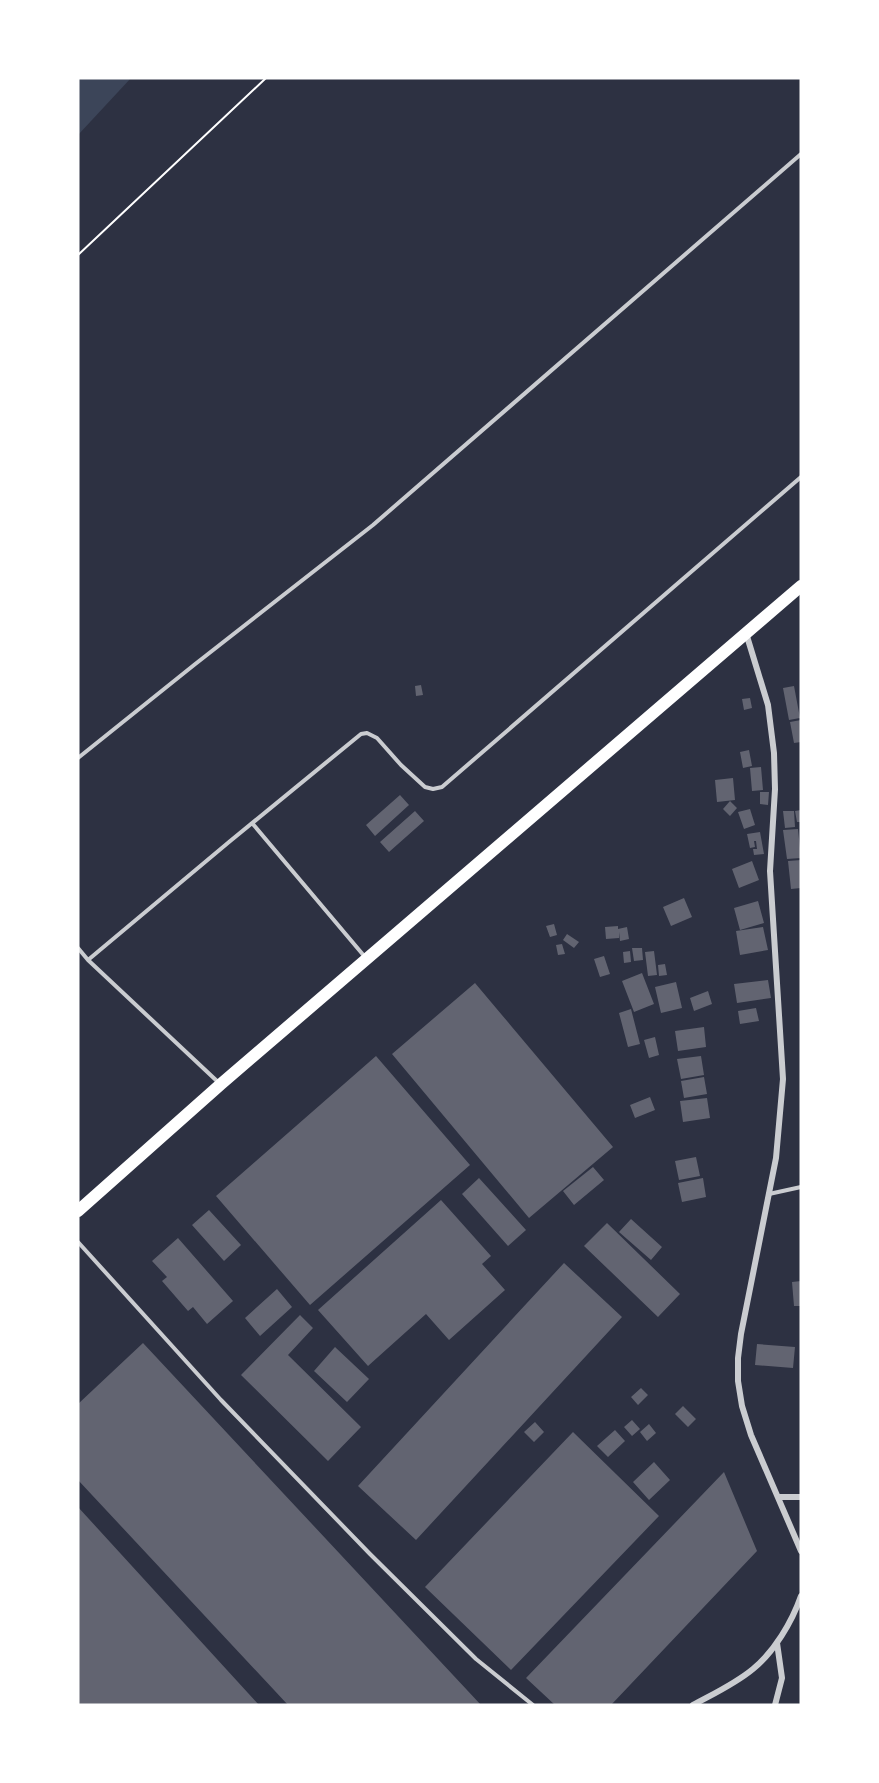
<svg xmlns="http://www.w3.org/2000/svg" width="879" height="1783" font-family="Ubuntu,sans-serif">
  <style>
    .green { fill: #3c4559 }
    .building { fill: #626471 }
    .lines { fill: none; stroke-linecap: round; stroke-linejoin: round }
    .path { stroke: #fff; stroke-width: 2 }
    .service { stroke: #caccd0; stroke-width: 4 }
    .minor { stroke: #caccd0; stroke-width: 6 }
    .trunk { stroke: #fff; stroke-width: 12 }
  </style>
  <rect width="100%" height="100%" fill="#2d3142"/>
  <path class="green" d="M78 78H131L78 135Z"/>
  <path class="building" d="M421 685 423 695 416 696 415 686Z
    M794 686 800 718 789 720 783 688Z
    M750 698 752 708 744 710 742 699Z
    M801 720V742L794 743 790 722Z
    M749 750 752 766 743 768 740 752Z
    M761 767 763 790 752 791 750 768Z
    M733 778 735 800 717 802 715 780Z
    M760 792H769L768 805 760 804Z
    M400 795 409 805 375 836 366 825Z
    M730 801 737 808 730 816 723 809Z
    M750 809 755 825 744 829 738 812Z
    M801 810V822H797L795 811Z
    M415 811 424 821 389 852 380 842Z
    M783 811H794L795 827 785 828Z
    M798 829 801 858 787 859 783 830Z
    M760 832 764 854 754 855 753 849H757L756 841H754L755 847 750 848 747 834Z
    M801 860V888L791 889 788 861Z
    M752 861 759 880 739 888 732 869Z
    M684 898 692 917 671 926 663 907Z
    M758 901 764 923 740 930 734 908Z
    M554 924 557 935 550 937 546 926Z
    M618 926V929L627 927 629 939 620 941 619 932V938L606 939 605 927Z
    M763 927 768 950 740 955 736 931Z
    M567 934 579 942 574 948 563 940Z
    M562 944 565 954 558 955 556 945Z
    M632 948H642L643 960 634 961Z
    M630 951 631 962 624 963 623 952Z
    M654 951 657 975 648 976 645 952Z
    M604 956 610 974 600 977 594 959Z
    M665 964 667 975 659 976 658 965Z
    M642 973 654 1004 634 1012 622 981Z
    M768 980 771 998 737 1003 734 984Z
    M676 982 682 1008 661 1013 655 987Z
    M475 983 613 1147 529 1218 392 1054Z
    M708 991 712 1004 694 1011 690 998Z
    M756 1008 759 1021 740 1024 738 1011Z
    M631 1009 640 1044 628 1047 619 1013Z
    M704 1027 706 1047 678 1051 675 1031Z
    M655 1037 659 1055 649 1058 644 1040Z
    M376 1056 470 1165 310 1305 216 1196Z
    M701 1056 704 1075 681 1079 677 1059Z
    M704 1077 707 1094 684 1098 681 1081Z
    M650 1097 655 1110 635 1118 630 1105Z
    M707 1098 710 1118 683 1122 680 1101Z
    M696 1157 700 1176 679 1180 675 1161Z
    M593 1167 604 1180 574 1205 563 1191Z
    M479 1178 526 1230 508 1246 462 1194Z
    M703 1178 706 1197 682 1202 678 1183Z
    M441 1200 491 1256 482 1264 505 1290 449 1340 426 1314 368 1366 318 1310Z
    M209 1210 241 1245 224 1261 192 1225Z
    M631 1219 662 1247 651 1260 619 1232Z
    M607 1223 680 1294 658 1317 584 1246Z
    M178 1238 233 1301 207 1324 193 1307 188 1311 162 1281 167 1277 152 1261Z
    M564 1263 622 1317 416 1540 358 1486Z
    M801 1281V1306H794L792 1282Z
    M277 1289 292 1307 260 1336 245 1318Z
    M300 1315 313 1328 288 1355 361 1427 328 1461 241 1375Z
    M143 1343 481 1705H288L78 1480V1404Z
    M757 1344 795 1347 793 1368 755 1365Z
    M335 1347 369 1379 347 1402 314 1371Z
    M641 1388 648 1395 638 1405 631 1397Z
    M683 1406 696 1419 688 1427 675 1414Z
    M632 1420 640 1429 632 1436 624 1427Z
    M535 1422 544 1432 534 1442 524 1432Z
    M649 1424 656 1433 647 1441 640 1432Z
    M615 1430 625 1441 608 1457 597 1446Z
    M573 1432 659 1516 511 1670 425 1587Z
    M654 1462 670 1480 649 1500 633 1482Z
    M724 1472 757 1551 611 1705H555L526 1678Z
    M78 1507 259 1705 78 1704Z"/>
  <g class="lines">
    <path class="path" d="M78 255 266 78"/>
    <path class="service" d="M78 758 194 665 373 525 801 154
      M252 823 365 957
      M78 948 88 960 218 1082
      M88 960 229 842 361 734 367 733 377 738 401 765 425 787 433 789 442 787 801 477
      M769 1194 801 1187
      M78 1242 221 1400 370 1554 476 1659 533 1705"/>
    <path class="minor" d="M746 633 768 705 774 753 775 789 770 871 783 1079 776 1158 741 1334 738 1358V1381L742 1406 751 1435 801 1551
      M778 1497H801
      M693 1705C713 1694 735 1684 753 1669 774 1652 792 1622 801 1596
      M775 1705 782 1678 777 1643"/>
    <path class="trunk" d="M78 1211 221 1084 801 586"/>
  </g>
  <rect width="879" height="1783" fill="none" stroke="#ffffff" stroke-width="159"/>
</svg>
